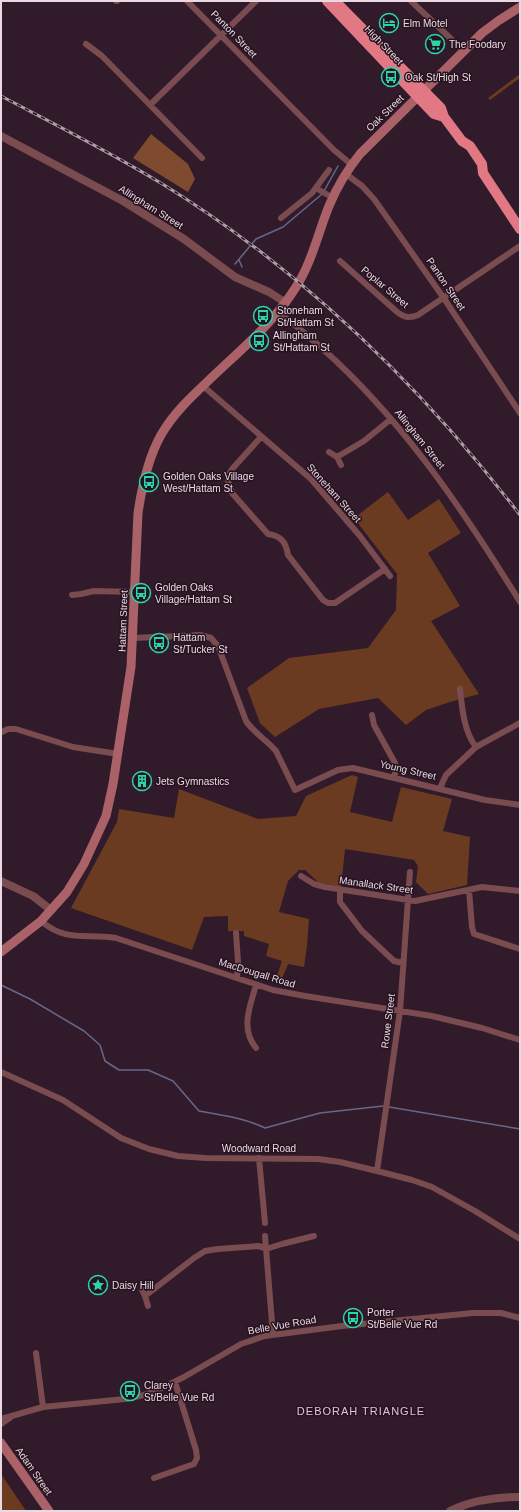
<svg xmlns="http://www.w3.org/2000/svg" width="521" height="1512" font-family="Helvetica,sans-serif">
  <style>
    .green { fill: #6a3b21 }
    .forest { fill: #7e4b2f }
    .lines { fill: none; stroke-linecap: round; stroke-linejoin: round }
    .stream { stroke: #66688a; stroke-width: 1.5 }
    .minor { stroke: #7a4c50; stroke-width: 6 }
    .tertiary { stroke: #7a4c50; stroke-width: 8 }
    .secondary { stroke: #ab6168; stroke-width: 9 }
    .trunk { stroke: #e17883; stroke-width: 10 }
    .rail-casing { stroke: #ae9da7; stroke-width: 3 }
    .rail { stroke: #271220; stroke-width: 1.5; stroke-dasharray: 4.5; stroke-linecap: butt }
    .labels { text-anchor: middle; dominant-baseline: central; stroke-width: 3; stroke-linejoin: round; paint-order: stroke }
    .poi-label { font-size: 10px; fill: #e8d9e2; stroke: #271220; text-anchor: start }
    .street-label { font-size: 10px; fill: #e8d9e2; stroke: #271220 }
    .neighbourhood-label { font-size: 11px; letter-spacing: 1px; fill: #e0c2d5; stroke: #271220 }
  </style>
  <rect width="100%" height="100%" fill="#311b2a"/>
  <path class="green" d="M520 74V78L490 100 488 98Z
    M388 492 408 520 439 499 461 533 428 553 460 606 431 621 479 694 450 702 426 710 406 725 378 698 319 709 275 737 260 723 247 688 289 658 368 648 396 610 397 574 354 518Z
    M352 775 358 777 350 812 392 822 401 787 452 799 443 831 470 837 467 885 428 894 416 882 418 866 414 860 352 850 345 849 341 887 318 882 305 870H299L288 881 279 912 309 919 307 946 304 967 288 964 281 981 276 979 282 961 266 956 269 944 244 936V931H228V916L204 917 192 950 71 908 117 822 119 809 174 818 179 789 258 819 296 816 306 796Z
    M1 1474 26 1511H1Z"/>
  <path class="forest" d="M151 134 188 164 195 179 188 192 133 158Z"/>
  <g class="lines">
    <path class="stream" d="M324 191 338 166
      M239 260 242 267
      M235 264 256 239 283 227 322 194
      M1 985 30 999 84 1031 100 1045 105 1061 119 1070H148L173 1081 199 1111C222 1115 244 1118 265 1128L320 1113 383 1106
      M389 1107 520 1129"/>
    <path class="minor" d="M116 1H117
      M187 1 334 150 352 165
      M411 1 464 51
      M86 44 102 56 202 158
      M150 105 256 1
      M346 174 362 186 374 199 443 297 520 413
      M316 188 333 198
      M281 218 312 193 329 170
      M340 261 396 311C403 317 409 319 418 315L520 246
      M278 312C299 327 317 344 336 361 410 431 467 516 520 602
      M203 386 311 479 360 536 390 576
      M261 437 233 468 229 474 228 481 232 493 268 534C282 536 286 543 288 555L323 600 328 603H335L385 569
      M329 452 337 457 341 465
      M337 457 364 441 391 419
      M72 595 81 594 94 591 135 592
      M133 638 200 635 211 638 218 646 246 721C254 733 267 740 276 751L295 790 338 770 353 768 485 800 520 805
      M460 689C462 708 464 732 476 747
      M372 715 374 725 395 763 396 770 394 777
      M2 732 8 729H16L73 747 118 754
      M440 788 446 775 476 747 520 723
      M301 876 314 884 325 887 415 901 482 887 520 891
      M340 890V902L362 931 394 961 403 963
      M469 890 472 927 474 934 520 949
      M41 921C67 943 85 933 116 938L273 990 305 996 432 1016 482 1028 520 1040
      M236 933 238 962 237 978
      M256 1048C240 1028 250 1007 256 985
      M1 1072 63 1100 121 1138 149 1149 178 1156 205 1158 318 1159 340 1162 377 1171 412 1180 432 1187 475 1211 520 1239
      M259 1158 265 1223
      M377 1171 400 1011 410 872
      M265 1236 273 1335
      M266 1249 282 1244 314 1236
      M142 1290 145 1296 148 1306
      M145 1296 194 1258 205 1251 218 1249 258 1246 265 1248
      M36 1353 43 1407
      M1 1419 43 1407 125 1399 144 1395 164 1387 184 1377 241 1344 265 1336 342 1326 473 1313H501L520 1318
      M1 1424 11 1417
      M154 1478 194 1464 197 1458 196 1450 175 1382"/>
    <path class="tertiary" d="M1 136 123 201 184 239 235 277 269 292 286 303
      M1 881 33 896 51 910
      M450 1511C472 1500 495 1497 520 1497"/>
    <path class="secondary" d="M1 952 41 921 67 892 84 864 106 816 113 784 131 667 138 513C142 486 148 458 161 435 173 414 190 398 207 382 238 352 273 324 296 287 312 262 318 233 329 206 337 187 347 170 360 154L482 33 498 21 520 7
      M1 1443 49 1511"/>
    <path class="trunk" d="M327 1 434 114 444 117
      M335 1 441 108 444 117 462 141 470 146 482 164 483 173 520 229"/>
    <g class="rail-casing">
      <path id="rail" d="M1 96C56 125 112 153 164 185 303 271 421 386 520 515"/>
    </g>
    <use href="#rail" class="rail"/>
  </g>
  <defs>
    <g id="hotel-ring" transform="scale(1)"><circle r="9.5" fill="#271220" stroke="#2ad5ac" stroke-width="1.5"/><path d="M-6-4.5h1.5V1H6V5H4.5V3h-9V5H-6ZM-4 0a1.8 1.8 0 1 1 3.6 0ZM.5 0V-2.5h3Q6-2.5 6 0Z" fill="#2ad5ac"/></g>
    <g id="supermarket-ring" transform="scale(1)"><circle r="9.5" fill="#271220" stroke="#2ad5ac" stroke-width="1.5"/><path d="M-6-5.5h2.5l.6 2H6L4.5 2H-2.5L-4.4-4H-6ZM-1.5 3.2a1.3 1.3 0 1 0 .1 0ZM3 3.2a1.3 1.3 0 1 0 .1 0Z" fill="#2ad5ac"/></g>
    <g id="bus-ring" transform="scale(1)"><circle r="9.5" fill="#271220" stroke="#2ad5ac" stroke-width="1.5"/><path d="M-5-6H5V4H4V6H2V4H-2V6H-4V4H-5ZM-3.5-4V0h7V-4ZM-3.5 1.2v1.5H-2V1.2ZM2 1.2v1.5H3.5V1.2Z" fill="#2ad5ac"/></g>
    <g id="building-ring" transform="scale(1)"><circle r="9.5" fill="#271220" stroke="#2ad5ac" stroke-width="1.5"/><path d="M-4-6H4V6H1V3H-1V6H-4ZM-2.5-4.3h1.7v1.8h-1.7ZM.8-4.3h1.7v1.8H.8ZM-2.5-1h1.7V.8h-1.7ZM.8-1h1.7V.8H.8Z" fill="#2ad5ac"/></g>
    <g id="sight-ring" transform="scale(1)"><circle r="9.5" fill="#271220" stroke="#2ad5ac" stroke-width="1.5"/><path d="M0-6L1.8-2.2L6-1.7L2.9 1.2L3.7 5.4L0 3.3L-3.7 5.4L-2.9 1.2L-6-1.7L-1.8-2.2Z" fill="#2ad5ac"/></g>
  </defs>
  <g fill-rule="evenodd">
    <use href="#hotel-ring" x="389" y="23"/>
    <use href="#supermarket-ring" x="435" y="44"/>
    <use href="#bus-ring" x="391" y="77"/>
    <use href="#bus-ring" x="263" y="316"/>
    <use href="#bus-ring" x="259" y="341"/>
    <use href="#bus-ring" x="149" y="482"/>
    <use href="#bus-ring" x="141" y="593"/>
    <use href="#bus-ring" x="159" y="643"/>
    <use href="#building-ring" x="142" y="781"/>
    <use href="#sight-ring" x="98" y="1285"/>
    <use href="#bus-ring" x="353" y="1318"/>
    <use href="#bus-ring" x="130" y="1391"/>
  </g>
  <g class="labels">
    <g class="poi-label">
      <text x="403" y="23">Elm Motel</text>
      <text x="449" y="44">The Foodary</text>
      <text x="405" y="77">Oak St/High St</text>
      <text x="277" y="310">Stoneham<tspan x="277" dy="12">St/Hattam St</tspan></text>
      <text x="273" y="335">Allingham<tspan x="273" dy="12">St/Hattam St</tspan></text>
      <text x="163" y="476">Golden Oaks Village<tspan x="163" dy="12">West/Hattam St</tspan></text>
      <text x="155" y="587">Golden Oaks<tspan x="155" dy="12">Village/Hattam St</tspan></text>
      <text x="173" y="637">Hattam<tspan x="173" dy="12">St/Tucker St</tspan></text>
      <text x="156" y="781">Jets Gymnastics</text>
      <text x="112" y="1285">Daisy Hill</text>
      <text x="367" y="1312">Porter<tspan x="367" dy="12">St/Belle Vue Rd</tspan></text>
      <text x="144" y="1385">Clarey<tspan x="144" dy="12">St/Belle Vue Rd</tspan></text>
    </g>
    <g class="street-label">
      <text transform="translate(234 34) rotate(46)">Panton Street</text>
      <text transform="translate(384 45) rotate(46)">High Street</text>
      <text transform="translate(385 113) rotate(-44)">Oak Street</text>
      <text transform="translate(151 207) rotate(32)">Allingham Street</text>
      <text transform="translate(446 284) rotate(56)">Panton Street</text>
      <text transform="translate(385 287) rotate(40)">Poplar Street</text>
      <text transform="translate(420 439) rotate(51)">Allingham Street</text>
      <text transform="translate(334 493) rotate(48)">Stoneham Street</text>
      <text transform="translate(123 621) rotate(-88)">Hattam Street</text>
      <text transform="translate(408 770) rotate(13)">Young Street</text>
      <text transform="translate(376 885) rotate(8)">Manallack Street</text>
      <text transform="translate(257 973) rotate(17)">MacDougall Road</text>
      <text transform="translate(388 1021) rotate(-83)">Rowe Street</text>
      <text x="259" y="1148">Woodward Road</text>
      <text transform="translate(282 1325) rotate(-10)">Belle Vue Road</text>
      <text transform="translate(34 1471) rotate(55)">Adam Street</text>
    </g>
    <g class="neighbourhood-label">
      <text x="361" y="1411">DEBORAH TRIANGLE</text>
    </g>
  </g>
  <rect width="521" height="1512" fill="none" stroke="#e8d9e2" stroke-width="4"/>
</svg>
